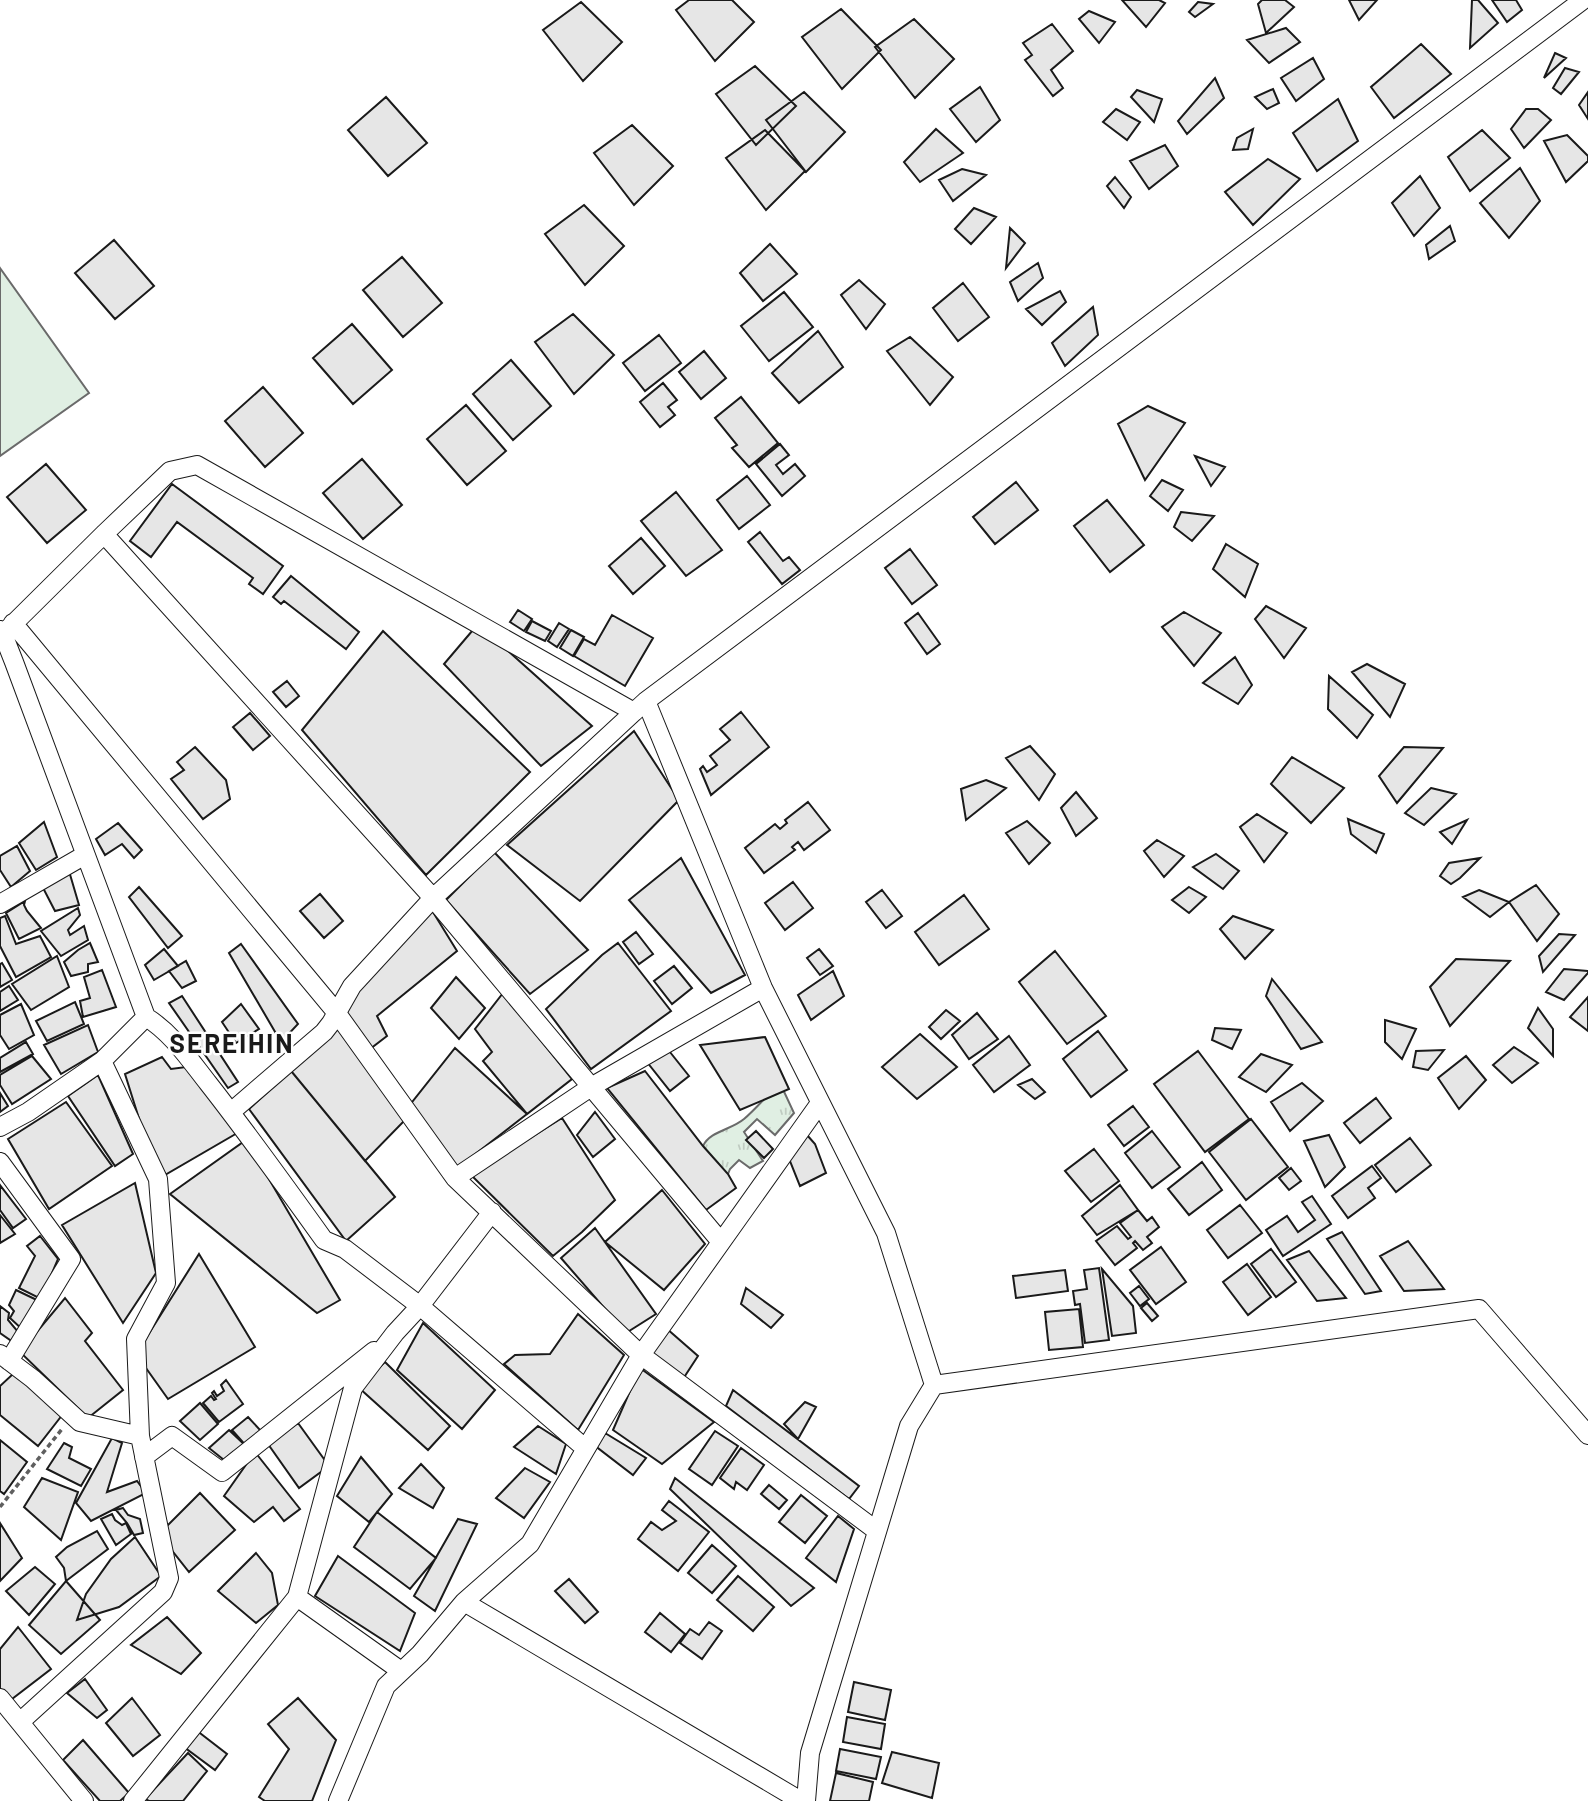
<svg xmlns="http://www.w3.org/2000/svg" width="1588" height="1801" font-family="Barlow,sans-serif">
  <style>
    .grass { fill: #e0efe3; stroke: #6a6a6a; stroke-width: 2 }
    .park { fill: url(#park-tufts); stroke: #6a6a6a; stroke-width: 2 }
    .building { fill: #e6e6e6; stroke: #1a1a1a; stroke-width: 2 }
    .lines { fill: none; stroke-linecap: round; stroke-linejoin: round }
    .street-casing { stroke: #1a1a1a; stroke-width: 20 }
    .path { stroke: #5f5f5f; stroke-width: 3.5; stroke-dasharray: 5 3.5; stroke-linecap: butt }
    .street { stroke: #fff; stroke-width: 18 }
    .labels { text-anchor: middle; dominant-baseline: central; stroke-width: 5; stroke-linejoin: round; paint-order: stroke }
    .district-label { font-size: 26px; font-weight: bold; letter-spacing: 2px; fill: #1a1a1a; stroke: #fff }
  </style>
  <defs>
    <pattern id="park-tufts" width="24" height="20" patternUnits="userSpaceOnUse" patternTransform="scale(1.75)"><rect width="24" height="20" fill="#e0efe3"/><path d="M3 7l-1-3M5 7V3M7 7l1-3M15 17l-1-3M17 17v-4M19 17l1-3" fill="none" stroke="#c0ccc2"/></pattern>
  </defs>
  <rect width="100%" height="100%" fill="#fff"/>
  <path class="grass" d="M0 268 89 393 0 456Z"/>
  <path class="park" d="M780 1083 794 1113 775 1135 757 1119 744 1132 763 1161 750 1168 739 1160 730 1169 728 1174 698 1162C700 1157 701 1150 703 1146 710 1131 731 1130 744 1119 756 1109 768 1094 780 1083Z"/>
  <path class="building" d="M689 0H732L754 22 715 61 676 10Z
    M1122 0H1159L1165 3 1146 27Z
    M1262 0H1285L1294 7 1266 33 1258 4Z
    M1349 0H1377L1359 20Z
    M1472 0H1478L1498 23 1470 48Z
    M1492 0H1516L1522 10 1507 22Z
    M581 2 622 42 583 81 543 30Z
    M1198 2 1213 4 1195 17 1189 12Z
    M841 9 881 50 842 89 802 37Z
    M1089 11 1115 22 1099 43 1079 19Z
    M914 19 954 59 915 98 875 47Z
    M1052 24 1073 51 1051 70 1063 88 1053 96 1025 60 1032 55 1023 43Z
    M1286 28 1300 42 1269 63 1247 40Z
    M1421 44 1451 74 1394 118 1371 87Z
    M1555 53 1566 58 1544 78Z
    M1313 58 1324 79 1296 101 1281 78Z
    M755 66 796 106 756 145 716 94Z
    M1565 68 1579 72 1561 94 1553 88Z
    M1215 78 1224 98 1187 134 1178 121Z
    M980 87 1000 120 976 142 950 109Z
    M1273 89 1279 103 1267 109 1255 97Z
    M1137 90 1162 99 1154 122 1131 97Z
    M804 92 845 132 806 172 766 120Z
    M1588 92V119L1579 105Z
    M386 97 427 143 388 176 348 130Z
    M1338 99 1358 141 1317 171 1293 133Z
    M1116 109 1140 122 1127 140 1103 122Z
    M1526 109H1538L1551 120 1524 148 1511 129Z
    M632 125 673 166 634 205 594 153Z
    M936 129 963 153 920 182 904 162Z
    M1253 129 1248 149 1233 150 1237 138Z
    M765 130 805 171 766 210 726 158Z
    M1482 130 1510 158 1470 191 1448 157Z
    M1567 135 1588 156V161L1566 182 1544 141Z
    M1165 145 1178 166 1149 189 1130 161Z
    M1268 159 1300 179 1253 225 1225 192Z
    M1520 168 1540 201 1509 238 1480 203Z
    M962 169 986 175 953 201 939 180Z
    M1420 176 1440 208 1414 236 1392 203Z
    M1115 177 1131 197 1124 208 1107 186Z
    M584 205 624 246 585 285 545 234Z
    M974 208 996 217 971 244 955 229Z
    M1450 226 1455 241 1429 259 1426 245Z
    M1010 228 1025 243 1006 268Z
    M114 240 154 286 115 319 75 273Z
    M770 244 797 274 763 301 740 273Z
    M402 257 442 303 403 337 363 290Z
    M1038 263 1043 278 1018 301 1010 282Z
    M859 280 885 304 866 329 841 295Z
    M963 283 989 317 958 341 933 308Z
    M1060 291 1066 302 1042 325 1026 309Z
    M784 292 813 327 769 361 741 326Z
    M1093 307 1098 335 1065 366 1052 343Z
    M573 314 614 355 574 394 535 342Z
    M352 324 392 370 353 404 313 358Z
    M818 331 843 367 799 403 772 373Z
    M659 335 681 363 645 391 623 363Z
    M910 337 953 377 930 405 887 351Z
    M704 351 726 378 701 399 679 372Z
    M511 360 551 406 513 440 473 394Z
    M663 383 677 400 668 407 675 415 660 427 640 402Z
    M263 387 303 433 265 467 225 421Z
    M741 397 778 443 749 467 732 448 737 445 715 418Z
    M466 405 506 451 467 485 427 439Z
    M1148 406 1185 423 1145 480 1118 424Z
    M780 444 789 455 776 465 783 474 795 464 805 476 782 496 756 464Z
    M1195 456 1225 467 1211 486Z
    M362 459 402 505 363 539 323 493Z
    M46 464 86 510 47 543 7 497Z
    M747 476 770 505 739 529 717 500Z
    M1162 480 1183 490 1168 511 1150 496Z
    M1016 482 1038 510 995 544 973 517Z
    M172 484 283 566 263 594 249 584 253 578 177 522 151 557 130 541Z
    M676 492 722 550 686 576 641 521Z
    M1107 500 1144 545 1110 572 1074 526Z
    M1181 512 1214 516 1192 541 1174 527Z
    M760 532 783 561 789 557 800 570 782 584 748 542Z
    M641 538 665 566 633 594 609 566Z
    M1226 544 1258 564 1245 597 1213 569Z
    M910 549 937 585 912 604 885 568Z
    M291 576 359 632 346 649 284 601 281 604 273 597Z
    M1266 606 1306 628 1284 658 1255 619Z
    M518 610 532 619 524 631 510 622Z
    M1184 612 1221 633 1194 666 1162 627Z
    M918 613 940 644 927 654 905 623Z
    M612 615 653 638 625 686 574 656 584 639 595 645Z
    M532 621 551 631 545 641 526 632Z
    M559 623 569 629 557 647 548 641Z
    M478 624 592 726 541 766 444 664Z
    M571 630 584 637 573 656 560 648Z
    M383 631 530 772 426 875 302 730Z
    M1235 657 1252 685 1238 704 1203 683Z
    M1367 664 1405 684 1390 717 1352 672Z
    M1329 676 1373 715 1357 738 1328 709Z
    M287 681 299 696 286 707 273 692Z
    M741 712 769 747 711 795 700 769 703 766 707 772 717 765 710 756 730 740 720 729Z
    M250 713 270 736 253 750 233 727Z
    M634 731 679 800 580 901 507 845Z
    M1030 746 1055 774 1039 800 1006 758Z
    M195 747 226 780 230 799 203 819 171 779 184 770 177 762Z
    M1404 747 1443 748 1397 803 1379 776Z
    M1292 757 1344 788 1311 823 1271 784Z
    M986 780 1006 788 966 820 961 789Z
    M1431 788 1456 794 1424 825 1405 813Z
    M1076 792 1097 818 1076 836 1061 808Z
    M808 802 830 830 804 850 798 842 792 847 795 850 764 873 745 848 775 824 780 829 787 823 785 820Z
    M1257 814 1287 833 1264 862 1240 827Z
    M1348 819 1384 834 1376 853 1351 834Z
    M1467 820 1452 844 1440 832Z
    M1027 821 1050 843 1029 864 1006 833Z
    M44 822 57 857 36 870 19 843Z
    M118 823 142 850 134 858 122 844 105 855 96 839Z
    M1157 840 1184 856 1164 877 1144 851Z
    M17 846 30 871 11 887 0 870V856Z
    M494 852 588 950 530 994 446 900Z
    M1216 854 1239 871 1223 889 1193 867Z
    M681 858 745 975 711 993 629 900Z
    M1480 858 1460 878 1451 884 1440 876 1449 863Z
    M69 871 79 905 55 911 41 884Z
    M793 882 813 908 785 930 765 903Z
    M1536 885 1559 914 1537 941 1509 902Z
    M139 887 182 936 168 948 129 897Z
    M1189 887 1206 897 1189 913 1172 900Z
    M882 890 902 916 886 928 866 902Z
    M1479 890 1509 902 1490 917 1463 897Z
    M320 894 343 921 324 938 300 911Z
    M964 895 989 929 939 965 915 932Z
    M25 901 24 905 27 911 41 928 19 939 6 913Z
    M428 904 457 951 377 1016 387 1036 370 1049 341 1003Z
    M78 908 80 915 68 930 70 935 84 926 88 940 61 956 41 931Z
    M5 916 16 944 40 936 51 957 16 977 0 946V918Z
    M1233 916 1273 930 1245 959 1220 929Z
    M636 932 653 954 639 964 623 942Z
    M1559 934 1575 935 1543 972 1539 956Z
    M90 943 98 962 88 964V972L71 976 64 962 78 950Z
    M618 943 671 1011 591 1069 546 1009 602 955Z
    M241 944 298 1024 281 1042 229 953Z
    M164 949 178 966 154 980 145 965Z
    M819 949 833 966 820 975 807 958Z
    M1055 951 1106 1016 1067 1044 1019 982Z
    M57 956 69 987 31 1010 12 984Z
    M1456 959 1510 961 1450 1026 1430 987Z
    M186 961 196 981 182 988 169 971Z
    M2 963 12 980 0 987V964Z
    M674 966 692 988 672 1004 654 981Z
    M1564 969 1588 971V973L1564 1000 1546 992Z
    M102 970 116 1007 83 1017 80 1001 90 998 84 977Z
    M833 971 844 996 811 1020 798 995Z
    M456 977 485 1008 459 1039 431 1008Z
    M1272 979 1322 1042 1301 1049 1266 996Z
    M9 986 18 1000 0 1011V992Z
    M503 993 572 1079 527 1114 483 1061 492 1052 475 1029Z
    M182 996 238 1082 228 1088 169 1003Z
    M1588 997V1031L1570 1017Z
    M75 1002 84 1024 47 1041 36 1021Z
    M21 1004 34 1035 9 1049 0 1035V1015Z
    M241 1004 259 1029 236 1043 222 1022Z
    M1538 1008 1553 1029V1056L1528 1028Z
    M946 1010 960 1021 941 1039 929 1027Z
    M977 1013 998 1039 969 1059 952 1035Z
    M1385 1020 1416 1029 1402 1059 1385 1042Z
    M88 1025 98 1052 61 1074 44 1045Z
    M336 1026 407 1118 365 1161 287 1066Z
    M1215 1028 1241 1030 1232 1049 1212 1040Z
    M1098 1031 1127 1070 1091 1097 1063 1059Z
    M920 1034 957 1067 917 1099 882 1067Z
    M1009 1036 1030 1065 994 1092 973 1065Z
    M765 1037 789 1089 740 1110 700 1045Z
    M26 1042 33 1054 0 1072V1058Z
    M662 1042 689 1076 670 1091 643 1057Z
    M1514 1047 1538 1063 1512 1083 1493 1065Z
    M455 1048 527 1114 456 1169 409 1106Z
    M1444 1050 1428 1070 1413 1067 1416 1051Z
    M1198 1051 1249 1119 1205 1152 1154 1084Z
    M1261 1054 1292 1065 1266 1092 1239 1077Z
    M32 1056 51 1079 12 1104 0 1085V1075Z
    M1466 1056 1486 1080 1459 1109 1438 1078Z
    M162 1057 171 1069 194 1066 239 1132 158 1179 125 1074Z
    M287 1066 395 1197 346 1241 249 1109 286 1075Z
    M645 1071 703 1146 728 1174 736 1188 706 1210 607 1088Z
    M98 1075 133 1154 115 1166 68 1096Z
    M1032 1079 1045 1092 1035 1099 1018 1085Z
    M1302 1083 1323 1101 1290 1131 1271 1102Z
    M0 1093 8 1106 0 1112Z
    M1376 1098 1391 1118 1360 1143 1344 1123Z
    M66 1102 112 1166 49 1209 8 1139Z
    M1133 1106 1149 1127 1124 1146 1108 1125Z
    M595 1112 615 1139 593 1157 577 1135Z
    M562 1118 615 1200 582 1232 553 1256 471 1175Z
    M1251 1119 1288 1167 1246 1200 1209 1152Z
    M756 1131 773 1149 764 1158 746 1140Z
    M1152 1131 1180 1167 1152 1188 1125 1153Z
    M807 1135 815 1144 826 1173 800 1186 786 1151Z
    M1329 1135 1345 1167 1325 1187 1304 1141Z
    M1410 1138 1431 1165 1396 1192 1375 1165Z
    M246 1140 340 1300 317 1313 170 1194Z
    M1094 1149 1119 1181 1091 1202 1065 1171Z
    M1202 1162 1222 1190 1189 1215 1168 1189Z
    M1372 1166 1381 1178 1368 1188 1375 1198 1348 1218 1332 1196Z
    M1291 1168 1301 1181 1289 1190 1279 1178Z
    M135 1183 156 1273 123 1323 62 1225Z
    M0 1185 26 1219 13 1228 0 1210Z
    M1120 1185 1138 1210 1097 1235 1082 1216Z
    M662 1190 705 1244 664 1290 605 1242Z
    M1312 1196 1331 1224 1283 1256 1266 1230 1287 1216 1298 1232 1315 1220 1302 1202Z
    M1240 1205 1262 1233 1228 1258 1207 1230Z
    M1138 1210 1147 1221 1152 1217 1159 1227 1147 1237 1152 1243 1143 1250 1135 1241 1133 1243 1137 1248 1115 1265 1096 1241 1117 1226 1128 1239 1131 1237 1120 1223Z
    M0 1215 15 1234 0 1243Z
    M595 1228 656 1314 626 1333 561 1258Z
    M1342 1232 1381 1291 1365 1294 1327 1239Z
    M40 1236 58 1259 41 1299 19 1288 35 1256 27 1246Z
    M1408 1241 1444 1289 1404 1291 1380 1256Z
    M1161 1247 1186 1282 1156 1304 1130 1270Z
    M1271 1249 1296 1282 1276 1297 1251 1264Z
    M1309 1251 1346 1298 1317 1301 1287 1260Z
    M199 1254 255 1347 168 1399 136 1354Z
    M1247 1264 1271 1297 1248 1315 1223 1282Z
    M1099 1268 1109 1340 1085 1343 1080 1304 1075 1305 1073 1291 1087 1289 1084 1270Z
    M1102 1269 1133 1306 1136 1333 1112 1336Z
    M1065 1270 1068 1291 1016 1298 1013 1276Z
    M1139 1286 1149 1299 1140 1306 1130 1293Z
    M746 1288 783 1315 771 1328 741 1304Z
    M16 1290 41 1302 24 1331 10 1318 14 1311 9 1305Z
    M65 1298 92 1333 85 1341 123 1390 88 1418 20 1352Z
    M1147 1303 1158 1316 1152 1321 1141 1308Z
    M0 1306 9 1313 8 1320 19 1333 13 1342 0 1333Z
    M1079 1309 1083 1347 1049 1350 1045 1312Z
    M578 1314 624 1355 578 1430 504 1364 515 1355 550 1354Z
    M423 1323 495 1390 462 1429 397 1370Z
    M666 1328 698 1356 681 1382 647 1352Z
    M385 1362 450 1426 428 1450 358 1387Z
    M640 1368 714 1422 662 1464 613 1430Z
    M14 1373 63 1414 38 1446 0 1415V1386Z
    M226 1380 243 1404 219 1422 203 1403 211 1396 214 1400 216 1399 212 1393 214 1391 217 1396 224 1391 221 1385Z
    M733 1390 859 1486 849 1499 726 1406Z
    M805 1402 816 1407 798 1439 784 1424Z
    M200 1403 218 1424 200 1440 180 1421Z
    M248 1417 261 1431 248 1448 232 1430Z
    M298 1423 329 1466 299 1488 268 1444Z
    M538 1426 566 1444 556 1474 514 1447Z
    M229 1430 248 1448 238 1456 233 1452 224 1460 209 1448Z
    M715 1431 738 1446 712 1485 689 1469Z
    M605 1433 646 1458 633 1475 594 1445Z
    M112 1438 122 1443 107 1492 137 1481 146 1493 91 1521 76 1503Z
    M0 1440 27 1462 4 1494 0 1491Z
    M64 1443 72 1447 69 1458 91 1469 81 1486 47 1469Z
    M741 1448 764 1465 747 1490 736 1482 734 1489 720 1478Z
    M255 1452 300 1509 284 1521 273 1507 254 1522 224 1496Z
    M361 1457 392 1494 369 1522 337 1496Z
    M421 1464 444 1488 433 1508 399 1488Z
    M525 1468 550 1482 524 1518 496 1498Z
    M42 1478 78 1492 61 1540 24 1507Z
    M675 1478 814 1588 791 1606 670 1489Z
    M769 1485 787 1500 779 1509 761 1494Z
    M200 1493 235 1530 189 1572 159 1534Z
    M801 1495 827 1516 805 1543 779 1522Z
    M669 1501 709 1532 678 1571 638 1539 651 1522 662 1530 676 1521 662 1510Z
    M123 1508 128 1515 140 1519 143 1533 134 1535 127 1523 116 1510Z
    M377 1512 436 1558 410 1589 354 1547Z
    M112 1514 115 1520 122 1525 126 1523 131 1534 116 1545 101 1519Z
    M838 1516 854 1529 836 1582 806 1558Z
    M458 1519 477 1524 435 1611 414 1596Z
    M0 1523 22 1558 0 1581Z
    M97 1531 108 1549 66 1581 64 1568 56 1557 67 1547Z
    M135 1537 161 1576 119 1607 77 1620 86 1594 111 1559Z
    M712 1545 736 1566 712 1593 688 1573Z
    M256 1553 272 1573 278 1605 256 1623 218 1591Z
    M338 1556 415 1613 400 1651 315 1596Z
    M35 1567 55 1584 29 1615 6 1591Z
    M738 1576 774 1607 753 1631 717 1600Z
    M569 1579 598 1612 585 1623 555 1591Z
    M66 1581 100 1620 61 1654 29 1625Z
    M660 1613 685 1634 671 1652 645 1632Z
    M167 1617 201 1653 181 1674 131 1645Z
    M709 1622 722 1631 702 1659 680 1643 690 1629 699 1635Z
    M18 1627 51 1669 12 1699 0 1690V1649Z
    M85 1679 107 1710 97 1718 67 1693Z
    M854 1682 891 1690 885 1720 848 1712Z
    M132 1698 160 1735 133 1756 106 1723Z
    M298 1698 336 1740 312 1801H265L259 1797 289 1749 268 1724Z
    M847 1717 885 1724 881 1749 843 1742Z
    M196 1730 227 1754 215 1770 184 1747Z
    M83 1740 129 1793 120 1801H100L63 1760Z
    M840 1749 881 1757 876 1779 836 1771Z
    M892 1752 939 1763 932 1798 882 1783Z
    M188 1753 207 1771 183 1801H149L145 1799Z
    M836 1773 873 1782 869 1801H830Z"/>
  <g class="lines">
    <g class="street-casing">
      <path id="street" d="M104 534 433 898 721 1242
        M13 623 336 1012 455 1178 641 1355 877 1531
        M0 630 3 634 14 662 146 1017C172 1033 189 1059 208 1083 248 1134 286 1187 324 1240L345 1249 420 1306 586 1449
        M3 634 104 534 170 471 197 465 634 712 646 701 1583 0
        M646 701 763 988 886 1233 934 1385 909 1426 810 1753 806 1801
        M0 904 85 855
        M231 1112 324 1032 331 1023 352 986 433 898 634 712
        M0 1127 28 1112 102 1061 146 1017
        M0 1162 71 1259 9 1361
        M455 1178 591 1087 763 988
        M0 1354 33 1379 80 1422 140 1436
        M934 1385 1479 1309 1588 1435
        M144 1457 172 1436 222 1472 374 1351
        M297 1597 401 1671
        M464 1602 801 1801
        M0 1698 84 1801
        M20 1722 163 1592 169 1578 140 1436 136 1339 166 1283 158 1179 102 1061
        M133 1801 297 1597 353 1388 395 1333 420 1306 492 1212
        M338 1801 386 1686 420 1654 464 1602 530 1544 641 1355 820 1103"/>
    </g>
    <path class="path" d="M0 1507 62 1429"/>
    <use href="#street" class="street"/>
  </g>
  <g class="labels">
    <g class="district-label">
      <text x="232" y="1042">SEREIHIN</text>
    </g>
  </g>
</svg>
